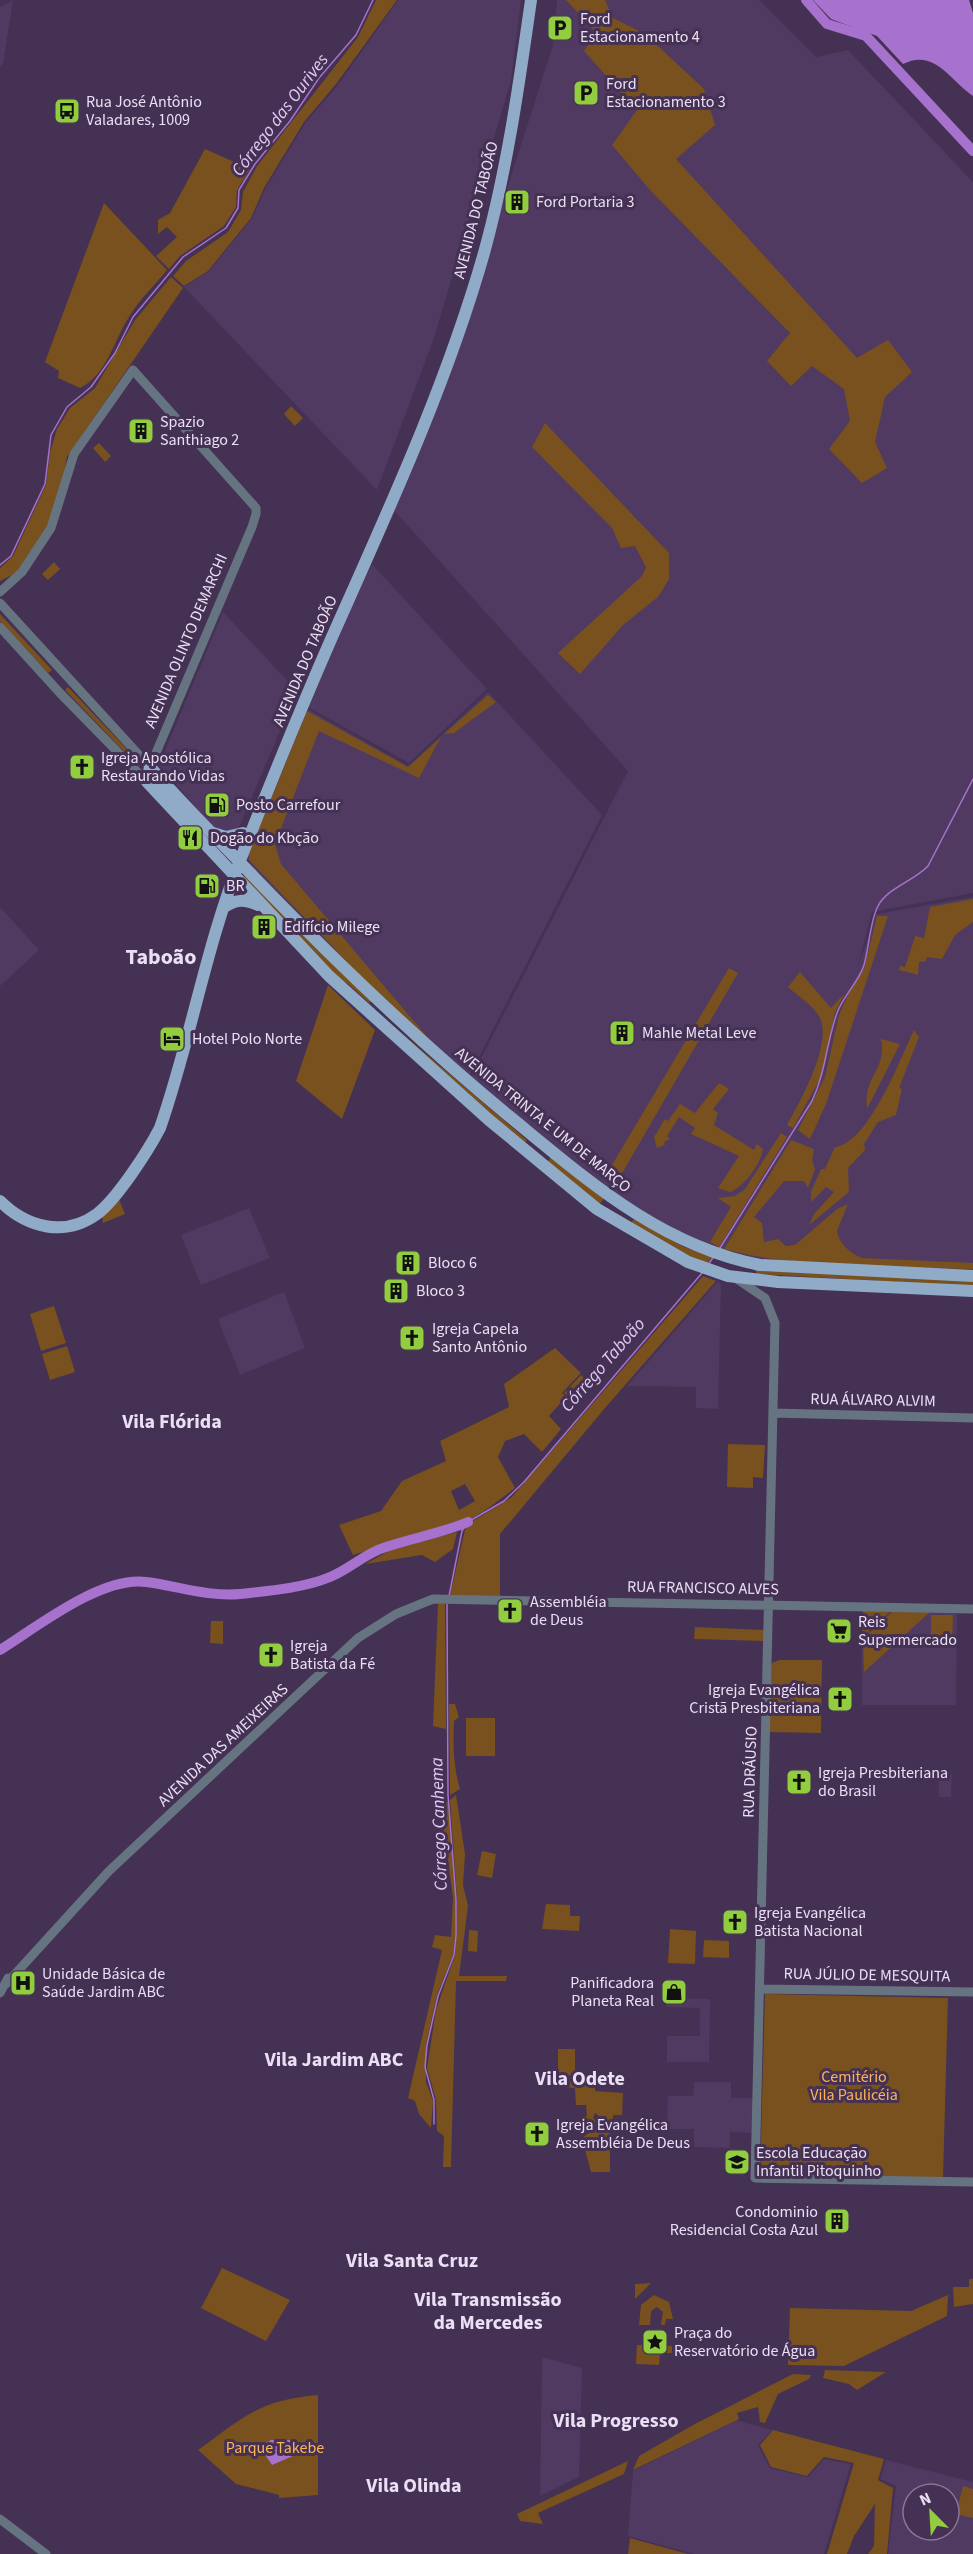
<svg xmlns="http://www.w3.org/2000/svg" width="973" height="2554" font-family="'Source Sans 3',sans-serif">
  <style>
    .built { fill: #503a61; fill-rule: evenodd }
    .green { fill: #78511e; fill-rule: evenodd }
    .water { fill: #a672cd }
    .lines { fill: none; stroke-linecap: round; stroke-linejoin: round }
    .stream { stroke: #a672cd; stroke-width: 1.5 }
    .river { stroke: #a672cd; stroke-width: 10 }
    .minor { stroke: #667482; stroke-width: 9 }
    .major { stroke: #90abc8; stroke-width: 12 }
    .labels { text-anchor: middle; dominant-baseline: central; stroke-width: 6; stroke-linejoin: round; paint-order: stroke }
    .poi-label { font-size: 16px; fill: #eadff4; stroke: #443153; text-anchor: start }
    .street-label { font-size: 16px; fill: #eadff4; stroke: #443153 }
    .park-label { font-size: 16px; fill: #fdb358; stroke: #443153 }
    .water-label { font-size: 18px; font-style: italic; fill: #e2c9f7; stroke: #443153 }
    .quarter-label { font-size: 20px; font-weight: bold; fill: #eadff4; stroke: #443153 }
    .district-label { font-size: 22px; font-weight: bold; fill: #eadff4; stroke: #443153 }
  </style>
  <rect width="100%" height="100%" fill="#443153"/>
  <path class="built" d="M13 0 3 64 0 66V7Z
    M398 0H521L511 81 433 341 377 490 184 287 209 271 252 218 265 189 306 122 338 85Z
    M557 0H759L816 57 848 50 973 182V893L872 912 858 966 876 914 973 897V1271L759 1261 697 1242 633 1206 575 1165 471 1078 628 771 392 508 445 383 553 45Z
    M372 564 487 689 409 763 306 706 325 658Z
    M223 612 297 691 237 832 214 828 159 765Z
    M488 692 602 815 470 1075 387 1005 254 870 247 858 306 708 408 766Z
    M0 907 39 950 0 986Z
    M249 1208 270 1258 201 1285 181 1235Z
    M718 1281 721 1284 718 1409 696 1408V1387L627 1386Z
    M284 1292 305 1348 240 1375 218 1319Z
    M893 1609 957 1611 956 1705H862V1638Z
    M938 1774H952L951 1797H939Z
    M667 1998 710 1999 709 2062H667V2036H700V2008L666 2007Z
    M694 2082H731V2098H755L754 2133 730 2132V2148L694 2147V2129H667L668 2096H693Z
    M729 2156H746L745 2169 729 2168Z
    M542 2357 582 2368 579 2477 540 2496Z
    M736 2420 772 2430 758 2445 770 2468 808 2477 824 2459 851 2464 824 2554H694L628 2536 633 2471Z
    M886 2460 973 2482V2554H888L896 2486 880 2479ZM913 2494H949V2530H913Z"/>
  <path class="green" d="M376 0H397L336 84 304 122 264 188 251 218 208 271 184 286 173 276 186 261 228 232 241 210 243 192 257 166 358 37Z
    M566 0H605L613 18 645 34 704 89 715 125 676 159 857 358 888 340 912 372 885 397 875 442 887 468 862 483 829 449 850 421 844 389 812 366 791 386 767 361 790 333 650 190 612 145 637 110 584 51 596 32Z
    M205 149 250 169 237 190 236 207 224 226 180 256 169 269 156 256 177 237 167 227 158 234V220L170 213Z
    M104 203 167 270C155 285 139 300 129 317 114 340 107 375 80 388L58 378 59 371 45 362Z
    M171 277 183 288 67 457 60 495 53 517 38 543 16 573 0 581V568L13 556 46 485 50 452 57 429 70 408 95 388 135 320Z
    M291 406 303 418 295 426 284 414Z
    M545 423 669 553V579L658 597 623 625 580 674 558 653 642 576 646 567 635 546 621 548 612 528 532 447Z
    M99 443 111 456 105 462 93 448Z
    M54 562 60 569 48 580 42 574Z
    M0 614 52 670 48 673 0 621Z
    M68 687 141 764 139 767 65 690Z
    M488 695 496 702 454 733 444 734Z
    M307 711 408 767 441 737 419 778 319 731 275 844 281 864 428 1038 388 1004 249 860V853Z
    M245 874 372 1000 369 1003 347 983 341 982 244 879Z
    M973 899V922L955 935 942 959 927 957 926 961 919 962 918 975 899 970 900 966 905 967 915 936 924 938 930 907Z
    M877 916H888L826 1104 810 1139 798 1130 825 1077 839 1015 850 990 864 969Z
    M729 968 738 973 617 1182 606 1175Z
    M800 972 831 1008 844 994 835 1013 821 1077 793 1128 787 1125C800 1102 834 1041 819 1016 812 1005 798 996 788 987Z
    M328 985 375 1030 342 1119 296 1081Z
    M392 1025 527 1140 524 1144Z
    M914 1030 919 1037 899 1088 902 1089 896 1115 878 1122 864 1144 865 1150 848 1168 849 1192 809 1225 814 1214 834 1192 826 1187 811 1202V1192L821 1169H825L835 1147C869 1143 900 1059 914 1030Z
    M881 1039 900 1044 867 1109C863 1076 887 1071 881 1039Z
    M719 1083 729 1089 713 1109 718 1113 714 1125 754 1150 757 1144 763 1149C760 1165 745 1186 730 1192L718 1188 739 1156 691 1134 695 1128 679 1117 667 1136 670 1139 664 1142 665 1145 657 1148 654 1137 665 1119 668 1121 680 1104 695 1113Z
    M781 1133 787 1137 719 1247 710 1242 731 1207 718 1198 735 1196 745 1189Z
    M791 1140 814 1149 812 1160 815 1169 808 1188 804 1181H784L754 1217 762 1223 764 1242 778 1239 786 1246 795 1245 837 1209 848 1204 837 1231C839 1244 850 1253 862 1258L973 1263V1269C891 1267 804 1270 724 1249Z
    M552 1156 605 1197 599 1205 546 1164Z
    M118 1197 125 1214 103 1223 102 1216Z
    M634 1219 684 1247 712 1257 707 1264 696 1261 631 1223Z
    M754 1268 973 1280V1286L757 1274Z
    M703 1276 716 1281 605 1408 500 1534V1598L450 1595 465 1530 470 1523 512 1497Z
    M54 1306 66 1343 41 1351 30 1314Z
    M67 1346 75 1372 50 1380 42 1354Z
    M555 1348 581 1373 562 1393 566 1397 549 1416 561 1429 542 1452 524 1434 505 1441 498 1457 515 1488C494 1503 470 1526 443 1527L353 1555 339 1525 381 1511 402 1481 446 1461 440 1441 509 1407 504 1384ZM465 1484 475 1501 459 1510 451 1491Z
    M581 1375 591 1384 574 1402 564 1393Z
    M728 1444 765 1445 763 1478 753 1477V1488L727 1487Z
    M457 1532 453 1549 435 1562 422 1555 365 1564 391 1550Z
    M438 1604H445L446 1729 433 1726Z
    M863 1609H893L862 1638Z
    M894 1610 931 1611 864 1672 863 1639Z
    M931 1615H953L952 1646H931Z
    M211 1621H223V1644L210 1643Z
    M695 1627 764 1630V1641L694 1639Z
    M779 1660H822L821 1733 768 1732 770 1670 772 1663Z
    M449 1704H455L459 1717 454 1721C453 1745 453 1765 460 1789L450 1795Z
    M466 1718H495V1756H466Z
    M456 1795 465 1854 463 1885 468 1906 459 1976H507L506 1981H456L451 2167H443L444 2136 437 2131 436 2100 427 2068 436 2010 455 1955 457 1898 450 1800Z
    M448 1801 456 1899 455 1936 453 1955 437 1995 426 2045V2082L433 2101 431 2128 419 2114 415 2101 408 2098 442 1950 432 1947 435 1935 451 1937 453 1898 441 1811Z
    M482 1851 496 1854 492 1878 477 1875Z
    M546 1904 570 1905V1916H580L579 1931 542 1929Z
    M670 1929 696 1931 695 1964 668 1963Z
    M469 1930 478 1931 477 1952 468 1951Z
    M704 1940 729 1941V1958L703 1957Z
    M765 1994 948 1998 943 2178 760 2174Z
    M558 2049H575V2076H558Z
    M572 2077V2085L595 2086V2091L623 2093 622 2115H613V2124L610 2125 595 2113 593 2118 610 2132V2172H591L582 2138 593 2130 589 2125 582 2124V2116H587L586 2105H576L575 2088 556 2087 557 2078Z
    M222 2268 290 2300 266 2341 201 2308Z
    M969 2279H973V2304L954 2307 953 2287H969Z
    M651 2283 635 2299V2284Z
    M654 2295 669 2302 673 2319H666L665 2325H661L663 2312 657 2307 651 2311 650 2325H639L641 2305Z
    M948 2295 947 2316 844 2366 788 2365 790 2308 911 2311Z
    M637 2345 672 2346V2353H660L659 2365 636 2364Z
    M825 2370 886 2372 857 2390 849 2384 823 2378Z
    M793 2374 811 2375 809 2379 778 2394 765 2423 760 2422 758 2407 737 2413 739 2419 633 2470 639 2456 693 2425Z
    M318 2395V2495L279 2498V2495L236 2484 198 2450C244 2417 259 2400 318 2395Z
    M773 2430 884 2459 878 2480 893 2488 887 2554H868L874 2546 875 2504 854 2536 847 2554H827L854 2463 824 2457 807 2476 771 2467 760 2445Z
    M628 2461 624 2474 538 2513 543 2524 520 2521 517 2514Z
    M963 2486 973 2489V2518L956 2514Z
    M630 2538 688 2554H628Z"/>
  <path class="water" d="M813 0H969L973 13V96C950 80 934 48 903 64L877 36 831 19Z
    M271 2440H290L293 2456 272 2465 260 2447Z"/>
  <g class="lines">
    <path class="stream" d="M0 565 11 556 45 484 51 435 67 407 91 387 115 353 133 317 183 257 226 228 238 208 239 190 255 164 290 121 319 78 356 35 373 0
      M720 1248 812 1101C826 1071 826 1044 837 1013 843 996 860 980 864 965 869 948 870 921 878 906 887 888 914 881 928 866L973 779
      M708 1265 714 1256
      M449 1596 462 1531 468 1522 504 1501 524 1482 702 1273
      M434 2124V2100L425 2067 427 2045 438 1996 454 1955 456 1935V1899L448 1795 447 1604"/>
    <path class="river" d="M806 0 827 24 866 36 973 151
      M0 1650C37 1627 101 1576 146 1582 178 1586 207 1597 240 1594 268 1591 304 1588 330 1577 350 1569 365 1553 386 1547 413 1538 442 1533 468 1522"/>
    <path class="minor" d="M0 592 22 572 51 528 74 454 133 370 256 508V514L252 527 150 767 0 603
      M0 627 59 692 147 782
      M737 1279 765 1298 775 1323 755 2178 973 2182
      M773 1413 973 1418
      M6 1984 109 1871 358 1638 396 1614 433 1599 973 1609
      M761 1989 973 1992
      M0 1993 8 1978
      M0 2519 46 2554"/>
    <path class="major" d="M150 767 147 782 329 976 489 1120 597 1209 688 1262 728 1276 778 1282 973 1291
      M150 767C183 805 219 840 253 876 335 961 418 1041 509 1116 586 1179 659 1245 760 1265L973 1276
      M213 833 226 837 243 833
      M223 908C236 899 244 899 258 905
      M0 1201C26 1227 64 1238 97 1214 117 1199 148 1151 160 1128 191 1039 206 945 241 858 270 784 300 710 332 637 388 511 446 386 484 253 507 170 519 85 531 0"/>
  </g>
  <defs>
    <g id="parking-square" transform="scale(1.35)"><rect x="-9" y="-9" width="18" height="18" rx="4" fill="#92cd3f" stroke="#443153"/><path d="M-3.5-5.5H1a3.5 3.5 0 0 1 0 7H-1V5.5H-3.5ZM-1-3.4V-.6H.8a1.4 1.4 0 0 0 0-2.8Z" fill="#111"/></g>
    <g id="bus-square" transform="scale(1.35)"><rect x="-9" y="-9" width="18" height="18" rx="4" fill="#92cd3f" stroke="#443153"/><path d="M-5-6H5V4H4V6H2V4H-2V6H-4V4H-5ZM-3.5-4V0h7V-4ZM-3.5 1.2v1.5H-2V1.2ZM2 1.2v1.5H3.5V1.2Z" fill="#111"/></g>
    <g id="building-square" transform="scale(1.35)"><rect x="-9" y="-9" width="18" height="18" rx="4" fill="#92cd3f" stroke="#443153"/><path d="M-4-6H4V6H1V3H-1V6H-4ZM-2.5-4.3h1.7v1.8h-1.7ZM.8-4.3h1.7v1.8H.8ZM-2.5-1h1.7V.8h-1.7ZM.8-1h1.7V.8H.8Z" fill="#111"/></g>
    <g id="church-square" transform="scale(1.35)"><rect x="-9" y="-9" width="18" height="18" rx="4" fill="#92cd3f" stroke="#443153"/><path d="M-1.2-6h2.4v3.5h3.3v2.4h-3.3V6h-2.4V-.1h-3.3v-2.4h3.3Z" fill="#111"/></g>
    <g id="fuel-square" transform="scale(1.35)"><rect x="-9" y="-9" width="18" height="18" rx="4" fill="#92cd3f" stroke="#443153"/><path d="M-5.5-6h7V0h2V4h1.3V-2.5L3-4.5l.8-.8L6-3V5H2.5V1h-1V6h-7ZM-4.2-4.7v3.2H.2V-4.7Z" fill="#111"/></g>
    <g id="restaurant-square" transform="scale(1.35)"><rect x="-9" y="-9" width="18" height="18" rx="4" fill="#92cd3f" stroke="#443153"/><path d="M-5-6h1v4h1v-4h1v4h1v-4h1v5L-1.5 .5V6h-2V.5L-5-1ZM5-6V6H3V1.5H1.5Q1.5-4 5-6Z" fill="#111"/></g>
    <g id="hotel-square" transform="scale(1.35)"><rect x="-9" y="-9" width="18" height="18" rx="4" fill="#92cd3f" stroke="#443153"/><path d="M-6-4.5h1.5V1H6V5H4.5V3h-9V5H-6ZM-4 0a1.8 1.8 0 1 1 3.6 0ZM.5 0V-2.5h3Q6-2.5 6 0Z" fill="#111"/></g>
    <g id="supermarket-square" transform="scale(1.35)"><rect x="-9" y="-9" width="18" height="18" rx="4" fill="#92cd3f" stroke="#443153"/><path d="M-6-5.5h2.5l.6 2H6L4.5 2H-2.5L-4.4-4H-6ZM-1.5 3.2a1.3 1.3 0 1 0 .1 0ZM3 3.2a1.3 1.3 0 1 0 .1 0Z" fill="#111"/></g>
    <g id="hospital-square" transform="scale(1.35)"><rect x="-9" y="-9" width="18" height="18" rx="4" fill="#92cd3f" stroke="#443153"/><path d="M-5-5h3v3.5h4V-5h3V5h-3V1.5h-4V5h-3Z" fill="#111"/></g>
    <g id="shop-square" transform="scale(1.35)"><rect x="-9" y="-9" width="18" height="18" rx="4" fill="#92cd3f" stroke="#443153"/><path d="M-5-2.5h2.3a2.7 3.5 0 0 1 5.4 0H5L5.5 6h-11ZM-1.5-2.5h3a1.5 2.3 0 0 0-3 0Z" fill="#111"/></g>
    <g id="school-square" transform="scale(1.35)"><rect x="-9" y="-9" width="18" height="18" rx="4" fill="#92cd3f" stroke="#443153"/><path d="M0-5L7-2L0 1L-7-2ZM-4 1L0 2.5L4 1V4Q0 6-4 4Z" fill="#111"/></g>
    <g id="sight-square" transform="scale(1.35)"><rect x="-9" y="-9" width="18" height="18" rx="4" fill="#92cd3f" stroke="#443153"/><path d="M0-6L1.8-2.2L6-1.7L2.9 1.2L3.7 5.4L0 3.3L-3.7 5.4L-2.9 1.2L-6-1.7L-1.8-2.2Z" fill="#111"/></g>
  </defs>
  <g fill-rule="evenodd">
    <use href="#parking-square" x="560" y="28"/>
    <use href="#parking-square" x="586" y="93"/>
    <use href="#bus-square" x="67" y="111"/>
    <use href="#building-square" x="517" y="202"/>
    <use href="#building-square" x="141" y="431"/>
    <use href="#church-square" x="82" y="767"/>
    <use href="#fuel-square" x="217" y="805"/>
    <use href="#restaurant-square" x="190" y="838"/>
    <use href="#fuel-square" x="207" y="886"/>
    <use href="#building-square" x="264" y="927"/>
    <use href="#building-square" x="622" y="1033"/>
    <use href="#hotel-square" x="172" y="1039"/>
    <use href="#building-square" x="408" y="1263"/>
    <use href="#building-square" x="396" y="1291"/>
    <use href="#church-square" x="412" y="1338"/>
    <use href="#church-square" x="510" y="1611"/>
    <use href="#supermarket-square" x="839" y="1631"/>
    <use href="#church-square" x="271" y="1655"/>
    <use href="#church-square" x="840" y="1699"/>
    <use href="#church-square" x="799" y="1782"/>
    <use href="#church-square" x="735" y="1922"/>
    <use href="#hospital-square" x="23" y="1983"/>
    <use href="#shop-square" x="674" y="1992"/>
    <use href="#church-square" x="537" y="2134"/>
    <use href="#school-square" x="737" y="2162"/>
    <use href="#building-square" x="837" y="2221"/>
    <use href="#sight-square" x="655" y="2342"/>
  </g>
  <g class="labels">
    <g class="poi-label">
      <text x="580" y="19">Ford<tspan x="580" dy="18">Estacionamento 4</tspan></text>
      <text x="606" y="84">Ford<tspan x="606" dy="18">Estacionamento 3</tspan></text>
      <text x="86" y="102">Rua José Antônio<tspan x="86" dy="18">Valadares, 1009</tspan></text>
      <text x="536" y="202">Ford Portaria 3</text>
      <text x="160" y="422">Spazio<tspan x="160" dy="18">Santhiago 2</tspan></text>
      <text x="101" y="758">Igreja Apostólica<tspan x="101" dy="18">Restaurando Vidas</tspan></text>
      <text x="236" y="805">Posto Carrefour</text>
      <text x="210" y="838">Dogão do Kbção</text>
      <text x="226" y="886">BR</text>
      <text x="284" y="927">Edifício Milege</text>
      <text x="642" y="1033">Mahle Metal Leve</text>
      <text x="192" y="1039">Hotel Polo Norte</text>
      <text x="428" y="1263">Bloco 6</text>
      <text x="416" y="1291">Bloco 3</text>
      <text x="432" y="1329">Igreja Capela<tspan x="432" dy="18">Santo Antônio</tspan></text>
      <text x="530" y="1602">Assembléia<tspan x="530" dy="18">de Deus</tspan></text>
      <text x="858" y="1622">Reis<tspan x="858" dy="18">Supermercado</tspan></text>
      <text x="290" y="1646">Igreja<tspan x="290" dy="18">Batista da Fé</tspan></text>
      <text x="820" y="1690" text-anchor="end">Igreja Evangélica<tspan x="820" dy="18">Cristã Presbiteriana</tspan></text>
      <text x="818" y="1773">Igreja Presbiteriana<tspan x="818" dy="18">do Brasil</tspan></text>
      <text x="754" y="1913">Igreja Evangélica<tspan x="754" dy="18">Batista Nacional</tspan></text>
      <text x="42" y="1974">Unidade Básica de<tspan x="42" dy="18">Saúde Jardim ABC</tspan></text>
      <text x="654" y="1983" text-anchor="end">Panificadora<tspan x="654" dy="18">Planeta Real</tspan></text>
      <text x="556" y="2125">Igreja Evangélica<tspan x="556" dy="18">Assembléia De Deus</tspan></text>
      <text x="756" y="2153">Escola Educação<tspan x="756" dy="18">Infantil Pitoquinho</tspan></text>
      <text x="818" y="2212" text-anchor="end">Condominio<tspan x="818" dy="18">Residencial Costa Azul</tspan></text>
      <text x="674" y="2333">Praça do<tspan x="674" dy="18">Reservatório de Água</tspan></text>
    </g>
    <g class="street-label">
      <text transform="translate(476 210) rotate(-76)">AVENIDA DO TABOÃO</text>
      <text transform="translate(186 641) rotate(-67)">AVENIDA OLINTO DEMARCHI</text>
      <text transform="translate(305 661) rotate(-67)">AVENIDA DO TABOÃO</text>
      <text transform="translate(543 1120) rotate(39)">AVENIDA TRINTA E UM DE MARÇO</text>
      <text transform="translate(873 1400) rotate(1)">RUA ÁLVARO ALVIM</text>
      <text transform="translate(703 1588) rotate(1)">RUA FRANCISCO ALVES</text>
      <text transform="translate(223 1745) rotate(-43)">AVENIDA DAS AMEIXEIRAS</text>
      <text transform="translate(750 1772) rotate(-88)">RUA DRÁUSIO</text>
      <text transform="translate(867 1975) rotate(1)">RUA JÚLIO DE MESQUITA</text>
    </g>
    <g class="park-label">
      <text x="854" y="2077">Cemitério<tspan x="854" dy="18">Vila Paulicéia</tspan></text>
      <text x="275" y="2448">Parque Takebe</text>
    </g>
    <g class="water-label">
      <text transform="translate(280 115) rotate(-53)">Córrego das Ourives</text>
      <text transform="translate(603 1365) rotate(-49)">Córrego Taboão</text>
      <text transform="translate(439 1824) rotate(-92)">Córrego Canhema</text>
    </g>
    <g class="quarter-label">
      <text x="172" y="1422">Vila Flórida</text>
      <text x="334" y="2060">Vila Jardim ABC</text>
      <text x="580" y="2079">Vila Odete</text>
      <text x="412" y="2261">Vila Santa Cruz</text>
      <text x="488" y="2300">Vila Transmissão<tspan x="488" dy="23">da Mercedes</tspan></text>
      <text x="616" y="2421">Vila Progresso</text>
      <text x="414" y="2486">Vila Olinda</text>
    </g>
    <g class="district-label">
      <text x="161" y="957">Taboão</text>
    </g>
  </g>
  <g transform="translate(931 2512) rotate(336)"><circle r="28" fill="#443153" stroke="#867793" stroke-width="1.5"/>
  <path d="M0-4.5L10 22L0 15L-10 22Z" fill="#92cd3f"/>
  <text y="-9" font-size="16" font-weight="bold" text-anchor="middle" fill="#eadff4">N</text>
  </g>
</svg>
